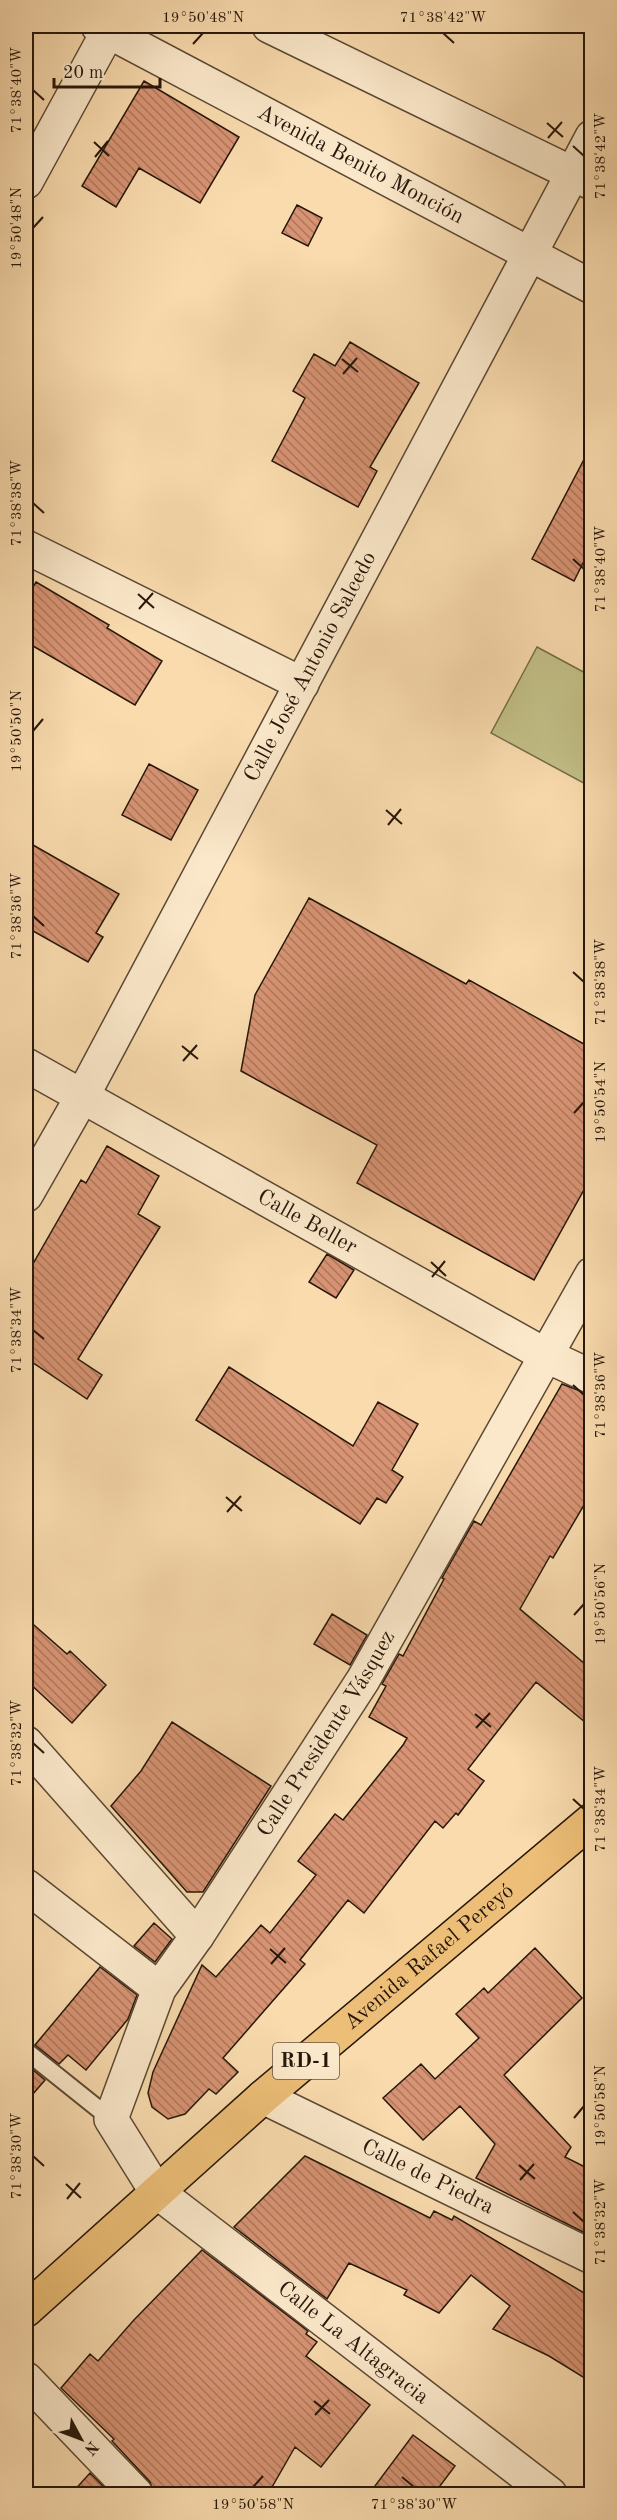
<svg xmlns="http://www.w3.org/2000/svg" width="617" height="2520" font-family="'Old Standard TT',serif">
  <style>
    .pitch { fill: #c2bf87; stroke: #746b48; stroke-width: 1.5 }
    .building { fill: url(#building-back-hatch); stroke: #26170a; stroke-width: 1.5 }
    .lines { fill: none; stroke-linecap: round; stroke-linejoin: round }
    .service-casing { stroke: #5b4833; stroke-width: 20 }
    .minor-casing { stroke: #5b4833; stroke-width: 36 }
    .primary-casing { stroke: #26170a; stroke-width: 36 }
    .service { stroke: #fbe8ca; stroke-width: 16 }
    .minor { stroke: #fbe8ca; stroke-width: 33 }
    .primary { stroke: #ecbe77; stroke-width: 33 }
    .ticks { fill: none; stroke: #26170a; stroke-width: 2 }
    .labels { text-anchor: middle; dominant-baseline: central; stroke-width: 6; stroke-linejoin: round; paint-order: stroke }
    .shield { fill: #fbe8ca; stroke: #665644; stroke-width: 1.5 }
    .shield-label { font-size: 21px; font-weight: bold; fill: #26170a }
    .street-label { font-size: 22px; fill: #26170a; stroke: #fbe8ca }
    .neatline { fill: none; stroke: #26170a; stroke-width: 2 }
    .ticks-label { font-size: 15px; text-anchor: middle; fill: #26170a }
  </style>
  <defs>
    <pattern id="building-back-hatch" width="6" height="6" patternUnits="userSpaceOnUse" patternTransform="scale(1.5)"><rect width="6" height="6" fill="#d79373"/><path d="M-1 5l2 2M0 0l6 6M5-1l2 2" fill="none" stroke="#ae775d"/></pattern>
  </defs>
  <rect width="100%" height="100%" fill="#f9dbae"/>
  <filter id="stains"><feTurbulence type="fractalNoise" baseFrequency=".00333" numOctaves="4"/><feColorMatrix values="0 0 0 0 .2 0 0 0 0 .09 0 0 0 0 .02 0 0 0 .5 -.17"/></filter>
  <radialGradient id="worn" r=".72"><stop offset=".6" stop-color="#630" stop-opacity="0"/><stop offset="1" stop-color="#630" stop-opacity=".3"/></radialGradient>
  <path class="pitch" d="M537 647 591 676V787L491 733Z"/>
  <path class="building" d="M144 81 239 137 200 203 139 168 116 207 82 186Z
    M297 205 322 218 308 246 282 233Z
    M350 342 419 383 370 467 377 471 358 507 272 461 305 398 293 391 314 354 335 366Z
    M591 446V547L574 581 532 559Z
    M36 582 109 625 107 628 162 661 135 705 26 642V600Z
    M149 764 198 790 171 840 122 815Z
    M26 841 119 894 96 933 103 937 88 962 26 927Z
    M309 898 466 984 469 980 591 1048V1177L534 1280 357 1183 377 1145 241 1071 255 995Z
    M107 1146 159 1176 138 1214 160 1227 78 1359 102 1375 87 1399 26 1358V1276L81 1180 86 1183Z
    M327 1254 354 1270 336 1298 309 1282Z
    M229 1367 353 1446 378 1402 418 1424 392 1470 403 1477 386 1503 377 1498 360 1524 196 1420Z
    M562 1384 591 1395V1493L553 1558 550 1556 520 1609 591 1669V1727L536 1682 468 1769 484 1781 458 1815 456 1813 443 1828 435 1821 364 1913 348 1900 300 1960 305 1964 223 2058 238 2072 216 2094 209 2089 185 2114 168 2119 152 2107 148 2093 153 2072 202 1965 216 1977 261 1925 270 1933 316 1875 298 1861 335 1814 343 1820 403 1745 407 1738 369 1717 386 1686 382 1684 399 1654 403 1656 444 1579 442 1578 474 1521 481 1525Z
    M332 1614 367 1635 350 1665 314 1644Z
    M26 1618 67 1654 70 1651 106 1685 72 1723 26 1680Z
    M172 1722 271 1786 203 1892H187L111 1806 141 1771Z
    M154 1923 172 1939 155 1962 134 1946Z
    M535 1948 582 1998 504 2075 571 2147 565 2157 591 2170V2236L476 2178 495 2144 460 2106 423 2140 383 2098 421 2064 435 2079 479 2038 456 2014 484 1988 488 1993Z
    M100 1967 137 1995 128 2019 86 2070 68 2055 59 2064 35 2045Z
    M26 2064 45 2080 26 2102Z
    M305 2156 430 2218 434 2211 452 2220 454 2216 591 2297V2382L549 2356 493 2329 510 2306 471 2275 439 2313 404 2295 407 2290 349 2263 327 2299 234 2227Z
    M202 2250 308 2331 306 2334 317 2342 306 2356 370 2405 321 2467 295 2447 268 2494H154L150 2482 112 2441 114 2439 61 2388 90 2354 98 2361 133 2321Z
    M413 2435 455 2466 434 2494H369Z
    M90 2473 111 2494H71Z"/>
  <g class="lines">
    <g class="service-casing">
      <path id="service" d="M26 2051 111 2119"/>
    </g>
    <g class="minor-casing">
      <g id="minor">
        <path id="s1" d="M98 26 592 287"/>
        <path d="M269 26 592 183"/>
        <path d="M26 182 111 26"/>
        <path d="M26 547 302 684"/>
        <path id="s2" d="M26 1065 547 1356 592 1377"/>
        <path id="s3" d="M26 1195 82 1097 592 137"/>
        <path d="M26 1743 197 1936"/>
        <path d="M26 1886 159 1989"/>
        <path id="s4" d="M263 2097 592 2257"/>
        <path d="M26 2379 136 2494"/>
        <path id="s5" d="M550 2494 156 2191 111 2119 159 1989 197 1936 363 1680 592 1274"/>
      </g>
    </g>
    <g class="primary-casing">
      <g id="primary">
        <path id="s6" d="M26 2310 263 2097 592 1820"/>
      </g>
    </g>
    <use href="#service" class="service"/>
    <use href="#minor" class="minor"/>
    <use href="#primary" class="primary"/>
  </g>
  <path class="ticks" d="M443 33 454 43M193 44 203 33M33 90 44 100M547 123 563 137M548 138 562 122M94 142 109 156M573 146 584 156M95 157 108 141M33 228 43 217M342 359 358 372M343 374 357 358M33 503 44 513M573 559 584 569M138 594 154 608M139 609 153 593M33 731 43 719M386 810 402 824M388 825 401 809M33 916 44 926M573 972 584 982M182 1046 198 1059M183 1061 197 1045M574 1113 584 1102M431 1262 446 1276M432 1277 445 1261M33 1330 44 1339M573 1385 584 1395M226 1497 242 1511M227 1512 241 1496M574 1615 584 1604M475 1714 491 1727M476 1728 490 1713M33 1743 44 1753M573 1799 584 1809M270 1949 286 1963M271 1964 285 1948M574 2118 584 2106M33 2156 44 2166M519 2165 535 2179M520 2180 534 2164M66 2184 81 2198M67 2199 80 2183M573 2212 584 2222M314 2401 330 2414M315 2415 329 2400M402 2477 414 2487M253 2487 263 2476"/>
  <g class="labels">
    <rect class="shield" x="273" y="2043" width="66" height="36" rx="4.5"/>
    <g class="shield-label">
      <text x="306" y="2061">RD-1</text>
    </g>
    <g class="street-label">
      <text stroke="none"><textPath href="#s1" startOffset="297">Avenida Benito Monción</textPath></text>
      <text stroke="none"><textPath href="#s3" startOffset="600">Calle José Antonio Salcedo</textPath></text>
      <text stroke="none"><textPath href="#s2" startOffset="322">Calle Beller</textPath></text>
      <text stroke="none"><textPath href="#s5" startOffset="1026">Calle Presidente Vásquez</textPath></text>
      <text stroke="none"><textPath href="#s6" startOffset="536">Avenida Rafael Pereyó</textPath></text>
      <text stroke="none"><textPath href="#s4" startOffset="183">Calle de Piedra</textPath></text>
      <text transform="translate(353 2343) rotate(38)">Calle La Altagracia</text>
    </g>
  </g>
  <rect width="617" height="2520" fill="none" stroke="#f9dbae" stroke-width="66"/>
  <g transform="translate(81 2439) rotate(131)" stroke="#fbe8ca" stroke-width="4.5" paint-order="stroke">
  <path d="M0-4.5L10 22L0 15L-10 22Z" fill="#26170a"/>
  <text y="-9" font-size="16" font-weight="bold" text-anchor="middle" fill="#26170a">N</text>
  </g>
  <path d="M54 78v9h106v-9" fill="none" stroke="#26170a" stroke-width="3"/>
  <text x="63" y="78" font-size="18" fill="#26170a" stroke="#fbe8ca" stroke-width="4.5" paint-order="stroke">20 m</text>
  <rect x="33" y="33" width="551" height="2454" class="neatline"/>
  <g class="ticks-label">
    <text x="203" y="22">19°50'48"N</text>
    <text x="443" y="22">71°38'42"W</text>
    <text transform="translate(16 90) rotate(-90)" y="5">71°38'40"W</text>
    <text transform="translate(600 156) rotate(-90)" y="5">71°38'42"W</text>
    <text transform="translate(16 228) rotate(-90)" y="5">19°50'48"N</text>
    <text transform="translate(16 503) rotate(-90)" y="5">71°38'38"W</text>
    <text transform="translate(600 569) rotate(-90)" y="5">71°38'40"W</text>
    <text transform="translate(16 731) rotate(-90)" y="5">19°50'50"N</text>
    <text transform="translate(16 916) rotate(-90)" y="5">71°38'36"W</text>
    <text transform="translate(600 982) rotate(-90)" y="5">71°38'38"W</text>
    <text transform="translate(600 1102) rotate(-90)" y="5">19°50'54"N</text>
    <text transform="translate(16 1330) rotate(-90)" y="5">71°38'34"W</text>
    <text transform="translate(600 1395) rotate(-90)" y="5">71°38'36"W</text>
    <text transform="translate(600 1604) rotate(-90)" y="5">19°50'56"N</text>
    <text transform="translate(16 1743) rotate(-90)" y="5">71°38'32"W</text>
    <text transform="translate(600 1809) rotate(-90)" y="5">71°38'34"W</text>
    <text transform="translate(600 2106) rotate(-90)" y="5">19°50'58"N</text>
    <text transform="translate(16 2156) rotate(-90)" y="5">71°38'30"W</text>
    <text transform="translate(600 2222) rotate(-90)" y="5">71°38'32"W</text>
    <text x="253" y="2509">19°50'58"N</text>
    <text x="414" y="2509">71°38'30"W</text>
  </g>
  <rect width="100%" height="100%" filter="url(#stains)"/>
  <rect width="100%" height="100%" fill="url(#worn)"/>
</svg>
